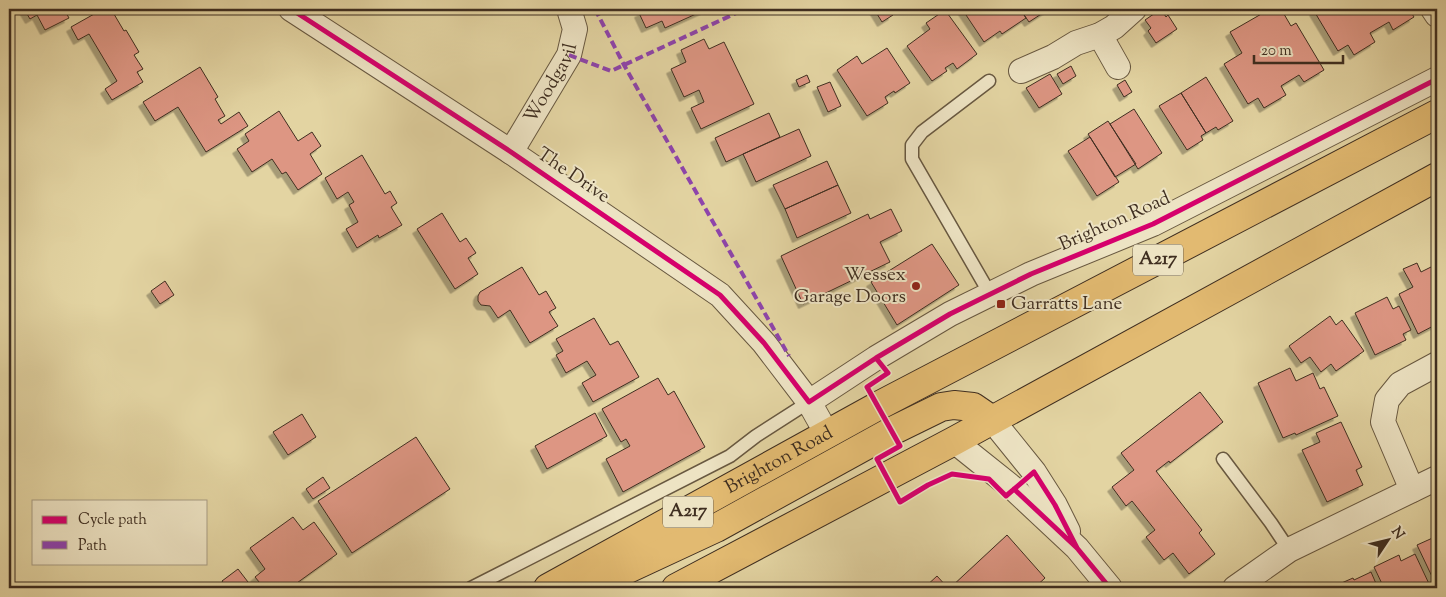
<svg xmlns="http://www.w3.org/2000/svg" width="1446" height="597" font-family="'Sorts Mill Goudy',serif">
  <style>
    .building { fill: #dd9683; stroke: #3f2e20; filter: url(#shadow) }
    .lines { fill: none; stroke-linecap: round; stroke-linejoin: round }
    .service-casing { stroke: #685840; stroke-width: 15 }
    .minor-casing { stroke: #685840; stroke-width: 26 }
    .trunk-casing { stroke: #3f2e20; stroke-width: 30 }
    .service { stroke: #ede3c3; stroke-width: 12 }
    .minor { stroke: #ede3c3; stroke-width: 24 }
    .trunk { stroke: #e2ba71; stroke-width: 28 }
    .quiet { stroke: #8e44ad; stroke-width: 4; stroke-dasharray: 8 4; stroke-linecap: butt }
    .cycleway-casing { stroke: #ede3c3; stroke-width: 8 }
    .cycleway { stroke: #d6006c; stroke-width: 5 }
    .poi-dot { fill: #8f2418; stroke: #ede3c3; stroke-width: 2 }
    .labels { text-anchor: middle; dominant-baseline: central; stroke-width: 4; stroke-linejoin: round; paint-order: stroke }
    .shield { fill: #ede3c3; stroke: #736451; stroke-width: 1 }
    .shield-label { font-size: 18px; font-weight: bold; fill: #3f2e20 }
    .street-label { font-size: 19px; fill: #3f2e20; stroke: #ede3c3 }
    .poi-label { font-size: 19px; fill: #3f2e20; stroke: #ede3c3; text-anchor: end }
  </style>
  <defs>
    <filter id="shadow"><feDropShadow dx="-4.5" dy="4.5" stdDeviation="0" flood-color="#0004"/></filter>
  </defs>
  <rect width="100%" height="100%" fill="#e3d4a2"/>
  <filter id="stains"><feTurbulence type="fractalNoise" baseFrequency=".004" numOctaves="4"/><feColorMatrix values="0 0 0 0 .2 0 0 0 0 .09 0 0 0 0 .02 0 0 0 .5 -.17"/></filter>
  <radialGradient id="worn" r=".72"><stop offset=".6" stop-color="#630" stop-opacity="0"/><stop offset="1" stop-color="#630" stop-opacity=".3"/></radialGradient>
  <path class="building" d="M24 9H64L69 18 45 30 37 15 30 19Z
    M103 9H111L124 31 126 30 139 52 134 55 143 69 137 72 143 82 112 100 105 89 117 81 89 34 78 40 71 27Z
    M648 9H707L665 28 662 21 646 28 639 13Z
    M874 9H889L893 15 882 22Z
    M962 9H1020L1026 18 1002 34 1000 31 984 42Z
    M1020 9H1049L1029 22Z
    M1161 9 1166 17 1168 15 1177 29 1156 43 1148 31 1151 28 1145 20Z
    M1270 9H1281L1291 26 1296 23 1324 70 1304 82 1299 75 1281 86 1286 95 1264 108 1258 98 1248 104 1224 64 1242 53 1230 32Z
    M1318 9H1409L1414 17 1393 30 1389 22 1370 33 1375 42 1354 55 1348 45 1338 51 1314 11Z
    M945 10 977 54 957 69 953 63 945 68 947 71 932 81 907 46 930 29 926 23Z
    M704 39 709 49 724 42 754 104 701 129 691 108 704 102 699 90 684 97 671 69 686 62 681 50Z
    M887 48 910 83 895 93 894 91 885 97 888 103 867 116 837 70 857 56 862 64Z
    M1071 66 1076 76 1063 84 1057 74Z
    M200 67 218 97 215 99 225 116 218 120 221 124 239 112 248 126 206 152 178 107 155 121 143 102Z
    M1050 74 1062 94 1039 108 1026 88Z
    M807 75 810 82 799 87 796 80Z
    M1206 77 1233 121 1218 130 1216 127 1206 133 1181 93Z
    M1125 80 1132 92 1124 97 1117 85Z
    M830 82 841 106 828 112 817 87Z
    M1181 93 1206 133 1201 136 1203 140 1187 150 1159 106Z
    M1134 109 1162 153 1138 169 1110 124Z
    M279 111 298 141 312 132 321 146 310 154 322 174 298 190 286 172 282 174 272 159 252 172 237 149 249 141 245 134Z
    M769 113 780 137 726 162 715 138Z
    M1108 121 1136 164 1115 177 1088 134Z
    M799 129 811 156 756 182 743 154Z
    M1090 137 1119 182 1097 196 1068 151Z
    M362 155 385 194 390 191 397 203 391 207 402 225 379 238 378 235 357 248 346 229 358 222 349 205 354 202 348 192 337 199 325 178Z
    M827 161 838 185 785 209 773 185Z
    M838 185 851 213 797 238 785 209Z
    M891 209 902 231 880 242 890 262 803 304 781 256 868 214 870 219Z
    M442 213 460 242 466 238 476 253 468 258 478 274 455 289 417 229Z
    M932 244 959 285 897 325 871 282Z
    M1417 263 1421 272 1433 266 1437 274V324L1418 334 1399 294 1413 287 1403 269Z
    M522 267 539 295 546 291 556 308 549 312 558 326 530 343 510 310 498 318 490 306 481 305 478 301V296L480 292Z
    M165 281 174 295 160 304 151 291Z
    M1387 297 1393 309 1399 306 1411 330 1403 334 1406 340 1375 355 1355 313Z
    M1330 316 1336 325 1342 320 1364 351 1336 371 1331 364 1321 372 1310 357 1301 363 1289 346Z
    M594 318 610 345 618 341 639 377 593 402 582 383 596 375 587 361 566 373 556 355 563 351 556 339Z
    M1290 368 1296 381 1313 373 1320 389 1324 387 1338 416 1296 435 1295 433 1283 438 1258 383Z
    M658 378 668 395 674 391 705 447 623 492 606 459 630 446 626 439 621 442 602 409Z
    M1200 392 1223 422 1170 463 1169 461 1156 471 1202 530 1199 533 1215 554 1189 574 1173 553 1164 560 1146 537 1155 530 1132 501 1126 506 1112 487 1134 470 1121 453Z
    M595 413 607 436 547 469 535 446Z
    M302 414 316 437 288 455 273 432Z
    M1341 422 1362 467 1356 470 1363 485 1327 502 1302 450 1320 442 1316 433Z
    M416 437 450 489 352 553 318 501Z
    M323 477 330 488 313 499 306 489Z
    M293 517 303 530 314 522 337 554 290 588H264L255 577 265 569 250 548Z
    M1007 535 1045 578 1034 588H950Z
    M1437 536V587L1417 545Z
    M1415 554 1431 588H1384L1374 567 1399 555 1401 561Z
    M238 569 248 582 243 585 245 588H227L222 581Z
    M1371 572 1378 588H1330L1353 578 1354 580Z
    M937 576 948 588H924Z"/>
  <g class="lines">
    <g class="service-casing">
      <path id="service" d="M989 81 922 132 912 145V159L990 294
        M1223 459 1271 523 1289 550
        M471 588 730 456 756 436 809 402"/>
    </g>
    <g class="minor-casing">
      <g id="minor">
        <path d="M291 9 511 152 720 295 764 343 809 402 827 434"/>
        <path d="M1433 9 1437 15"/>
        <path d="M1100 35 1118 67"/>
        <path d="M1021 71 1053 57 1076 43 1100 35 1114 27 1134 9"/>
        <path id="s1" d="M511 152 569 55 575 29 569 9"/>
        <path d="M809 402 876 358 950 314 1031 274 1153 224 1437 79"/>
        <path d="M992 420 1034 472 1055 505 1068 531"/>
        <path d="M954 441 1014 489 1077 548 1110 588"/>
        <path d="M1412 490 1383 422 1387 400 1400 384 1437 364"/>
        <path d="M1235 588 1289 550 1437 478"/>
      </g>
    </g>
    <g class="trunk-casing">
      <g id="trunk">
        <path id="s2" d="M548 588 878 406 1437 114"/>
        <path d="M587 588 716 528 892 431 941 407 954 405 973 407 992 420"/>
        <path d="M676 588 954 441 1437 177"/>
      </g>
    </g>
    <use href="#service" class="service"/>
    <use href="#minor" class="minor"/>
    <use href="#trunk" class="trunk"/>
    <path class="quiet" d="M595 9 624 65 789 356
      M569 55 611 71 745 9"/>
    <g class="cycleway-casing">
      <path id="cycleway" d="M291 9 511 152 720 295 764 343 809 402 876 358 950 314 1031 274 1153 224 1437 79
        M876 358 888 373 867 387 900 446 877 459 900 502 928 485 952 474 989 479 1006 496 1034 472 1055 505 1077 548
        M1014 489 1077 548 1110 588"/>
    </g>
    <use href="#cycleway" class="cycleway"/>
  </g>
  <g class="poi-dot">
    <circle cx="916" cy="286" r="5"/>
    <rect x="996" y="299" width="10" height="10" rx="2.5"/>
  </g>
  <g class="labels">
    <g class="shield">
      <rect x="1133" y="244.5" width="50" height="31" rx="4"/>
      <rect x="663" y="496.5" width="50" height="31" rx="4"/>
    </g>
    <g class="shield-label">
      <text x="1158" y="260">A217</text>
      <text x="688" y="512">A217</text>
    </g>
    <g class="street-label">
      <text stroke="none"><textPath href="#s1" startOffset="80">Woodgavil</textPath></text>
      <text transform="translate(573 176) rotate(34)">The Drive</text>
      <text transform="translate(1115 222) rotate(-24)">Brighton Road</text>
      <text stroke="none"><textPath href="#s2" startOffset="264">Brighton Road</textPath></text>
    </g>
    <g class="poi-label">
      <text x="906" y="275">Wessex<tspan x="906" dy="22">Garage Doors</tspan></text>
      <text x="1011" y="304" text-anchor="start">Garratts Lane</text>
    </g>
  </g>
  <rect width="1446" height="597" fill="none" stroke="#e3d4a2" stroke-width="30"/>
  <rect x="10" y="10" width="1426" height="577" fill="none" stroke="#3f2e20" stroke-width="2.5"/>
  <rect x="15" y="15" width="1416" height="567" fill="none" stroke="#3f2e20"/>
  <rect x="32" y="500" width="175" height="65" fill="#ede3c3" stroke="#a79b82"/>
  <rect x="42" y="516" width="25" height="8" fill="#d6006c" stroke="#a79b82"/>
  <text x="78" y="524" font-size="15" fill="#3f2e20">Cycle path</text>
  <rect x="42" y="541" width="25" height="8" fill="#8e44ad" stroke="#a79b82"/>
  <text x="78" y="550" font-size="15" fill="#3f2e20">Path</text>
  <g transform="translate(1388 540) rotate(55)" stroke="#ede3c3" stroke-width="4" paint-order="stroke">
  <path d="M0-4L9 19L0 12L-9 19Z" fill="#3f2e20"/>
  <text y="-8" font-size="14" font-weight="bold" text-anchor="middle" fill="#3f2e20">N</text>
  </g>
  <path d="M1254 55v8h89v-8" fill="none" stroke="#3f2e20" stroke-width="2.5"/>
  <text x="1261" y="55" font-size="15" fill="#3f2e20" stroke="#ede3c3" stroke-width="4" paint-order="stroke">20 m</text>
  <rect width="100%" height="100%" filter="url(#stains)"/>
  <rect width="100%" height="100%" fill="url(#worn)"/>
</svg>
